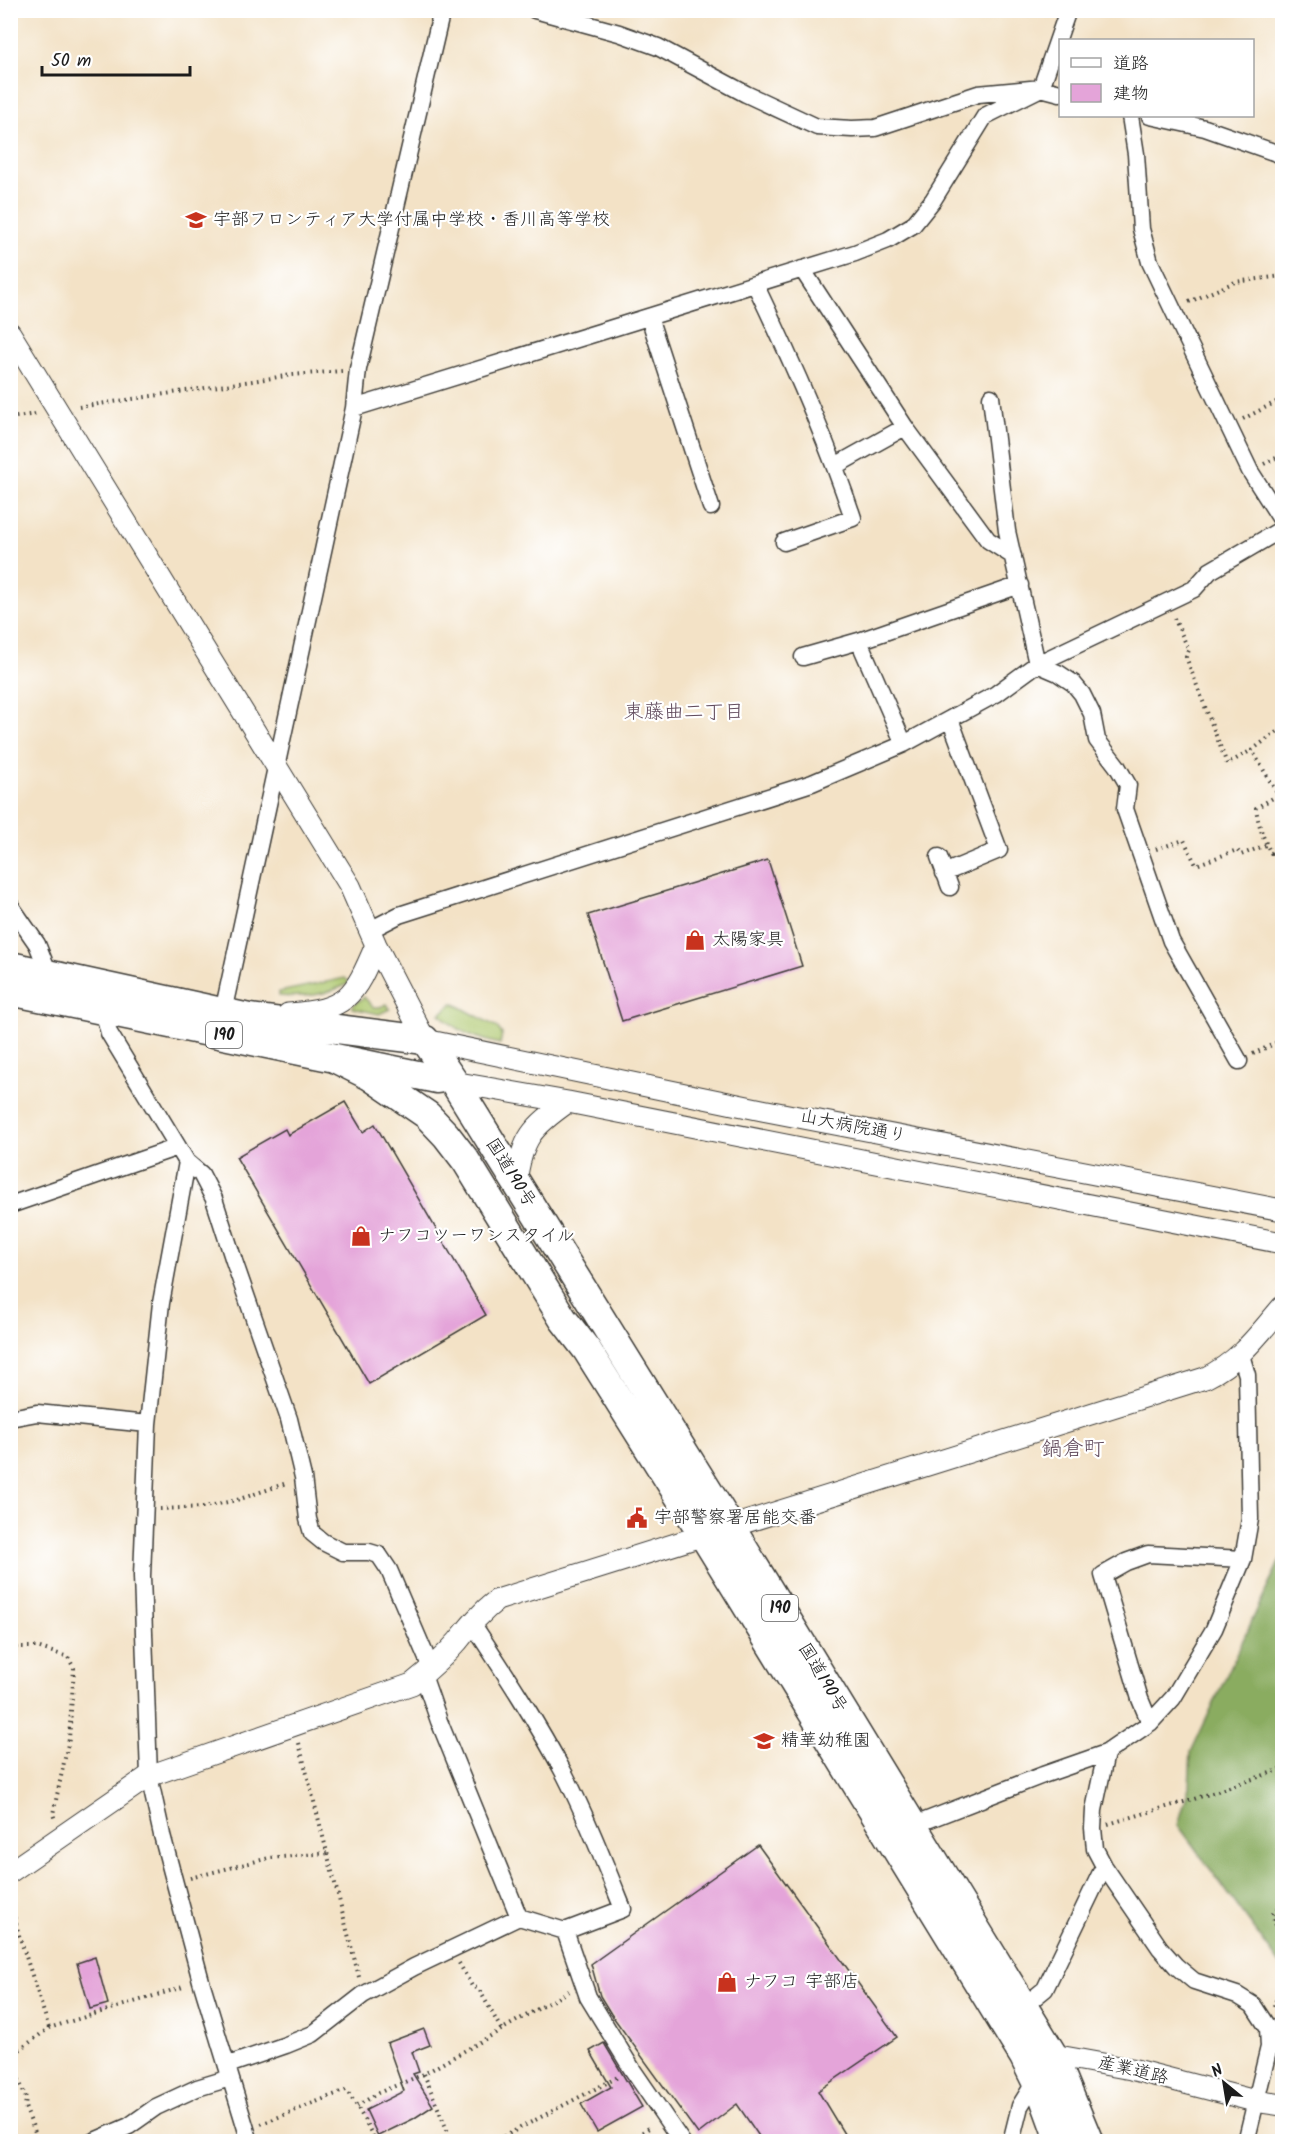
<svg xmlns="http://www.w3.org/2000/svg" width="1293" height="2152" font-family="Kalam,'Klee One',sans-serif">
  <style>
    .green { fill: #adc76d; stroke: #647244; stroke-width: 1.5 }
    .forest { fill: #8aac60; stroke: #53643e; stroke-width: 1.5 }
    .building { fill: #e4a4d9 }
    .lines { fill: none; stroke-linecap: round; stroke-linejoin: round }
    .minor-casing { stroke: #3c3a36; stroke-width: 19 }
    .tertiary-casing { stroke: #3c3a36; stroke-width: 23 }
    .trunk-casing { stroke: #3c3a36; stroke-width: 31 }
    .path { stroke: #3c3a36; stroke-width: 4; stroke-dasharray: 1.5 4.5; stroke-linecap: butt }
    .minor { stroke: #fff; stroke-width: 16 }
    .tertiary { stroke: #fff; stroke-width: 21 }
    .trunk { stroke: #fff; stroke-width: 28 }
    .labels { text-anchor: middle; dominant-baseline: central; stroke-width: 4.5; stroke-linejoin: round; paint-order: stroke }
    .shield { fill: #fff; stroke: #606060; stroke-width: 1.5 }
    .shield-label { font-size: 16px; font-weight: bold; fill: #1c1c1c }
    .poi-label { font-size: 18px; fill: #1c1c1c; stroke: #fff; text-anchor: start }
    .street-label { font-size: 18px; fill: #1c1c1c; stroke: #fff }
    .neighbourhood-label { font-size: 20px; fill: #624c5e; stroke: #fff }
    .quarter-label { font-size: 21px; fill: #624c5e; stroke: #fff }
  </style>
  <rect width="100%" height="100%" fill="#fff"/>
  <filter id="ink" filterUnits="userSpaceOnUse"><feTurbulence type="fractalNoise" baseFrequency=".0167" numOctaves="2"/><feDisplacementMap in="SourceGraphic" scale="12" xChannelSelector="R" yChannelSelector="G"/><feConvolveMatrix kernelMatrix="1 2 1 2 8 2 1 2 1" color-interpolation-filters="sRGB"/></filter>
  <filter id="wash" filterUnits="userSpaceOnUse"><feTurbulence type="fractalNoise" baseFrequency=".008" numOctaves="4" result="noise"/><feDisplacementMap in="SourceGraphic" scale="24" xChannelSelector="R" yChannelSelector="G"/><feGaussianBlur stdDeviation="1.35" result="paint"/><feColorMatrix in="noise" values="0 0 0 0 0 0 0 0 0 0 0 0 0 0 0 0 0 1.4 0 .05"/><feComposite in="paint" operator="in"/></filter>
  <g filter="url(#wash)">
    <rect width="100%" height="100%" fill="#f3e2c6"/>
    <path class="green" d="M345 978 350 983C326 995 305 998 279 996V992Z
      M364 997 373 1007H380L387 1004 390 1009 379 1014 352 1008V1006Z
      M453 1003 497 1027 502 1034 500 1044C476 1038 457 1032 440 1014Z"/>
    <path class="forest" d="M1282 1556V1967L1178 1825 1189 1787 1191 1752Z"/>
    <g id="blocks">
      <path class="building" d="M768 860 802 966 622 1021 588 915Z
        M345 1102 363 1132 375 1124 486 1315 369 1384 236 1157 285 1129 288 1135Z
        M758 1845 897 2037 818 2091 849 2142H763L737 2104 698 2134 611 2014 600 1996 591 1964Z
        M95 1957 108 2004 90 2009 77 1963Z
        M424 2029 430 2045 412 2052 419 2072 413 2074 433 2106 413 2119 378 2136 366 2110 404 2091 387 2043Z
        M604 2043 642 2107 597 2132 581 2104 611 2087 590 2051Z"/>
    </g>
  </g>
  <g filter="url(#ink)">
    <use href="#blocks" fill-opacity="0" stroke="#3c3a36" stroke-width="1.5"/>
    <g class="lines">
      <g class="minor-casing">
        <path id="minor" d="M535 10 619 33 658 47 746 94 817 127 852 129 875 128 978 94 1041 88 1060 93
          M1130 116 1136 154 1141 229 1150 262 1250 471 1282 521
          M1150 116 1205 128 1282 155
          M802 269 905 427 988 540 1013 556
          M755 284C792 361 826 437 853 518L784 542
          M649 317 711 507
          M991 397 1007 531 1037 664 1058 673 1073 683 1082 694 1092 714 1097 740 1117 766 1128 785 1125 809 1171 941 1239 1061
          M354 408 855 253 888 240 913 225 933 200 985 116 1041 88 1068 10
          M835 466 905 427
          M859 641 904 744
          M803 657 859 641 1020 585
          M939 857 950 887
          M944 873 999 850 950 719
          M10 905 37 944 50 976
          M370 930 399 915 812 783 904 744 996 694 1037 664 1194 589 1210 571 1282 529
          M103 1010 109 1033 178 1147 187 1162 201 1174 214 1199 234 1261 289 1419 303 1477 308 1519 312 1533 323 1542 343 1552H369L379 1555 389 1570 431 1668
          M223 1012 354 408 358 369 442 10
          M187 1162 161 1303 148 1424 142 1576 149 1776 162 1835 201 1981 250 2142
          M10 1205 178 1147
          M10 1418 37 1413 148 1424
          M423 1675 439 1721 519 1917
          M1150 1723 1140 1699 1103 1575 1126 1562 1148 1554 1243 1559
          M1106 1753 1094 1810 1093 1828 1095 1849 1104 1866 1160 1948 1176 1966 1194 1981 1237 1995 1253 2005 1268 2028 1269 2047 1246 2142
          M912 1826 1043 1775 1106 1753 1150 1723 1173 1698 1214 1629 1243 1559 1250 1519 1247 1375 1241 1355
          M565 1931 588 1997 632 2069 682 2142
          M1023 2007 1045 1989 1104 1866
          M228 2065 286 2045 313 2034 363 1995 414 1967 519 1917 565 1931 623 1909C605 1864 587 1818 565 1775 537 1722 505 1673 472 1623
          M92 2142 129 2126 156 2107 197 2088 230 2078
          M1011 2142 1020 2106 1036 2080"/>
      </g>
      <g class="tertiary-casing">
        <path id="tertiary" d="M10 333 350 886 376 945 425 1040 762 1110 1282 1210
          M288 1014C347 1010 354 997 376 945
          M447 1081 568 1102 1282 1243
          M516 1182C522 1138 532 1127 568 1102
          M10 1872 149 1776 412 1684C428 1671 444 1657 458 1641 470 1626 481 1612 497 1600L1205 1378C1240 1361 1258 1335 1282 1307
          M1043 2056 1053 2055 1131 2069 1255 2101 1282 2105"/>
      </g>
      <g class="trunk-casing">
        <path id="trunk" d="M10 966 249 1018 425 1040 454 1082 731 1528 1053 2055 1089 2142
          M10 991 437 1079
          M332 1057 370 1076 427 1115 446 1135 466 1161 563 1319 587 1350 704 1536 1024 2057 1044 2098 1060 2142"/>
      </g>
      <path class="path" d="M1189 302 1235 282 1282 276
        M79 407 292 375 342 371
        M10 418 36 414
        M1243 419 1282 399
        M1264 464 1282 455
        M1174 618 1189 650 1186 657 1227 764 1252 750
        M1282 728 1252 750 1278 795 1256 808C1258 823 1263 839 1271 853L1282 847
        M1156 849 1184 840 1196 865 1237 850 1241 855 1266 845
        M1253 1054 1282 1040
        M160 1509 204 1507 237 1500 287 1483
        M10 1647H37L68 1657 74 1668 69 1739 53 1814 55 1820
        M299 1743 359 1977
        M1108 1824 1194 1799 1282 1769
        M190 1878 269 1858 328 1853
        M10 1900 19 1935 49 2028
        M1282 1906H1279L1272 1915 1282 1945
        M459 1963 472 1986 479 1989 501 2029
        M1274 2007 1282 1980
        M10 2057 49 2028 186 1986
        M10 2057 26 2098 25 2107 39 2142
        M424 2074 452 2142
        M357 2106 378 2093 424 2074 569 1991
        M261 2124 346 2090 357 2106 376 2142
        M493 2142 618 2077
        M627 2142 652 2126"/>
      <use href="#minor" class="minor"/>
      <use href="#tertiary" class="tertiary"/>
      <use href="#trunk" class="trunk"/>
    </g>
  </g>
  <defs>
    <g id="school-bare" transform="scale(1.62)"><path d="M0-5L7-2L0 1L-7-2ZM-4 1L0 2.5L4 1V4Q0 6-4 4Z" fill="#c8321e" stroke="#fff" stroke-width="2.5" paint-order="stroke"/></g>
    <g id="shop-bare" transform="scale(1.62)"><path d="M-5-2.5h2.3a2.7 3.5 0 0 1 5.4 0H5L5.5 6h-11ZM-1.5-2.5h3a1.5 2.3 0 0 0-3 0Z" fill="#c8321e" stroke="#fff" stroke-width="2.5" paint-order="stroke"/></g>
    <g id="civic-bare" transform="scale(1.62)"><path d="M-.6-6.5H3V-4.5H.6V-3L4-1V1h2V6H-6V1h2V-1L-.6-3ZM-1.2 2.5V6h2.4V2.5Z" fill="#c8321e" stroke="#fff" stroke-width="2.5" paint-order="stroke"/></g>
  </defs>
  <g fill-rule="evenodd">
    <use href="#school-bare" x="196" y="220"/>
    <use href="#shop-bare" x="695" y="940"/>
    <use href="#shop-bare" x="361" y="1236"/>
    <use href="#civic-bare" x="637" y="1518"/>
    <use href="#school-bare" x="764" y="1741"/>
    <use href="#shop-bare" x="727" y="1982"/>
  </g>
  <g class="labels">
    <g class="shield">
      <rect x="206" y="1022" width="36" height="26" rx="4.5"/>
      <rect x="762" y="1595" width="36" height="26" rx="4.5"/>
    </g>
    <g class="shield-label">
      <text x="224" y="1035">190</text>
      <text x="780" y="1608">190</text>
    </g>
    <g class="poi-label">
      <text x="213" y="220">宇部フロンティア大学付属中学校・香川高等学校</text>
      <text x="712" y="940">太陽家具</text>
      <text x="378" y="1236">ナフコツーワンスタイル</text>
      <text x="654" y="1518">宇部警察署居能交番</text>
      <text x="781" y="1741">精華幼稚園</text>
      <text x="744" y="1982">ナフコ 宇部店</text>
    </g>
    <g class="street-label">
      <text transform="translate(853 1127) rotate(11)">山大病院通り</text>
      <text transform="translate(510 1173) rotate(58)">国道190号</text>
      <text transform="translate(822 1678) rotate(59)">国道190号</text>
      <text transform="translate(1133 2071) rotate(13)">産業道路</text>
    </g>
    <g class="neighbourhood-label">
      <text x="684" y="713">東藤曲二丁目</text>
    </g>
    <g class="quarter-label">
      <text x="1073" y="1449">鍋倉町</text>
    </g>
  </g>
  <rect width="1293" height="2152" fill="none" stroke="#fff" stroke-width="36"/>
  <rect x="1059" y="39" width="195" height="78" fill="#ffffff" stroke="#a4a4a4" stroke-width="1.5"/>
  <rect x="1071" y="58" width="30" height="9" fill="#ffffff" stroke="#a4a4a4" stroke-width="1.5"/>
  <text x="1113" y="69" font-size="18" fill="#1c1c1c">道路</text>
  <rect x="1071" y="84" width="30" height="18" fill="#e4a4d9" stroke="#a4a4a4" stroke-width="1.5"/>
  <text x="1113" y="99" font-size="18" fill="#1c1c1c">建物</text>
  <g transform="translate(1224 2083) rotate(330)" stroke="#ffffff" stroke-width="4.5" paint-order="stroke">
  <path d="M0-4.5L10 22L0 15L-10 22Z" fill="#1c1c1c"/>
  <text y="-9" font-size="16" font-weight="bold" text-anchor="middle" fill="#1c1c1c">N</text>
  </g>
  <path d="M42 66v9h148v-9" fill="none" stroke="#1c1c1c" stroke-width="3"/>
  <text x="51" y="66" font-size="18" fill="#1c1c1c" stroke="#ffffff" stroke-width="4.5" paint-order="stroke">50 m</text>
</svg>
